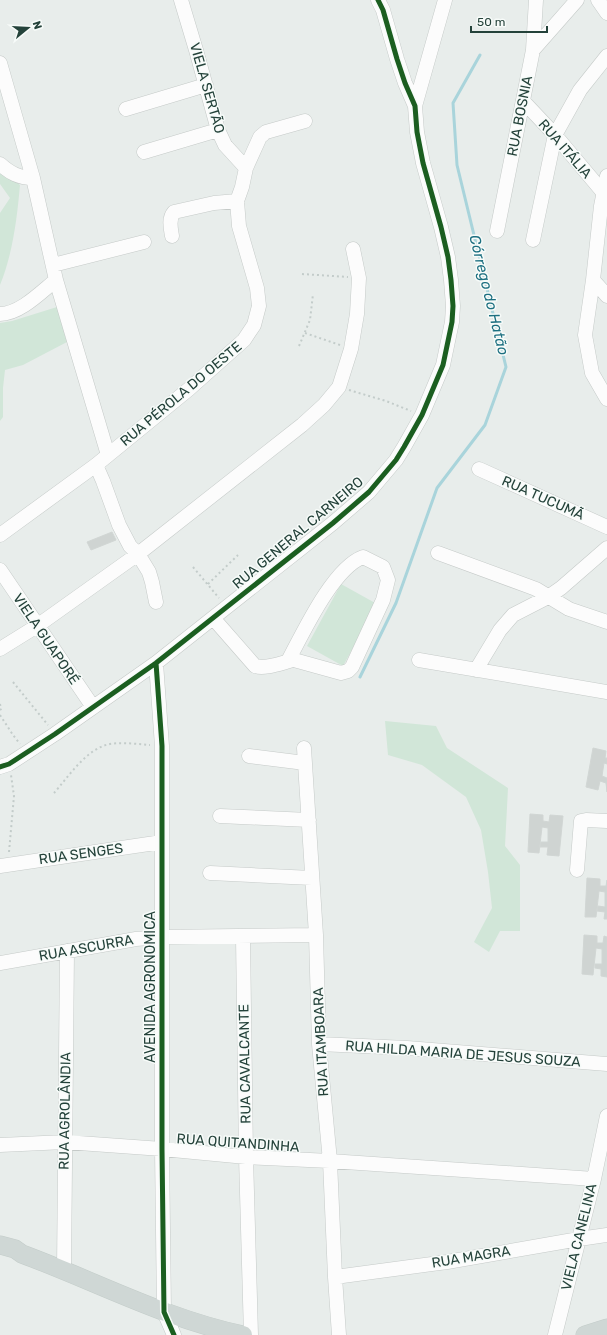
<svg xmlns="http://www.w3.org/2000/svg" width="607" height="1335" font-family="Rubik,sans-serif">
  <style>
    .green { fill: #d1e6d8 }
    .lines { fill: none; stroke-linecap: round; stroke-linejoin: round }
    .stream { stroke: #a9d4db; stroke-width: 3 }
    .building { fill: #cfd4d2; stroke: #d1d6d4 }
    .minor-casing { stroke: #c5cac8; stroke-width: 15 }
    .major-casing { stroke: #c3ccc9; stroke-width: 19 }
    .path { stroke: #c3ccca; stroke-width: 2; stroke-dasharray: 2 3; stroke-linecap: butt }
    .minor { stroke: #fcfcfc; stroke-width: 14 }
    .major { stroke: #cfd7d5; stroke-width: 18 }
    .cycleway-casing { stroke: #f7fbf9; stroke-width: 8 }
    .cycleway { stroke: #1b5e20; stroke-width: 5 }
    .labels { text-anchor: middle; dominant-baseline: central; stroke-width: 3; stroke-linejoin: round; paint-order: stroke }
    .street-label { font-size: 14px; fill: #24423a; stroke: #f7fbf9 }
    .water-label { font-size: 15px; font-style: italic; fill: #1c6f80; stroke: #f7fbf9 }
  </style>
  <rect width="100%" height="100%" fill="#e8edeb"/>
  <path class="green" d="M0 168 20 185C17 218 13 253 0 285V213L10 198 0 184Z
    M57 307 67 342 23 365 5 370 3 388V417L0 421V323L12 321Z
    M341 584 377 604 343 666 307 646Z
    M385 721 436 726 447 748 508 788 505 846 520 865V931H500L489 952 474 942 492 908 488 872 481 830 466 797 422 765 388 755Z"/>
  <g class="lines">
    <path class="stream" d="M360 677 396 603 437 488 485 425 506 367 457 165 453 103 480 55"/>
  </g>
  <path class="building" d="M112 532 116 540 91 550 87 542Z
    M593 748 606 751 605 758H607V764L604 763 602 776 607 778V792L606 783 600 781 598 790 586 787Z
    M530 814 543 815V821L549 822 550 815 563 816 559 856 547 855 548 847H540L541 842H548V828L542 827 539 853 528 852Z
    M587 878 600 879V886H606L607 880V919H604L605 912 597 911 598 906 605 907V892L599 891 596 917H585Z
    M584 935 597 936V943H603L604 936 607 937V977L601 976V969L595 968V964H602V949L596 948 593 975 582 974Z"/>
  <g class="lines">
    <g class="minor-casing">
      <path id="minor" d="M181 0 196 50 218 130 225 145 246 168
        M598 0 607 13
        M533 50 577 0
        M0 63 33 178 56 280 108 455
        M523 101 555 135 607 197
        M415 106 445 0
        M126 109 206 85
        M144 152 218 130
        M0 164C10 173 19 178 33 178
        M607 176 601 206 593 280 585 335 592 373 607 399
        M497 231 533 50 536 0
        M172 236C171 229 168 219 174 212L214 203 237 201
        M533 240 555 135 580 90 607 56
        M53 265 144 242
        M593 280 607 296
        M0 314C20 314 41 292 56 280
        M96 465 103 481 119 525 130 546 138 554 149 572 152 582 156 602
        M479 469 607 527
        M0 535 96 465 189 389 244 340 254 325 259 306 257 288 239 226 237 201 242 187 246 168 260 137 266 132 305 121
        M438 553 528 586 536 589 569 609 607 622
        M0 570 93 707
        M213 618 255 666C264 670 284 662 294 660L341 673 348 671 352 667 383 600 388 580 383 567 363 557C333 568 303 633 288 661
        M0 649 37 626 138 554 302 425 324 405 339 387 351 349 357 314 359 278 353 249
        M419 660 607 692
        M156 663 162 746V1149L164 1312 174 1335
        M476 670 500 630 513 615 548 597 561 588 607 548
        M304 748 316 935 319 1044 330 1161 335 1277 339 1335
        M249 756 305 763
        M0 767 9 764 55 734 156 663 333 523 369 492 396 460 404 447 422 415 443 365 452 322 453 306 451 280 448 257 441 227 423 163 417 132 415 106 405 83 397 59 383 10 378 0
        M220 816 309 820
        M0 866 162 842
        M577 870 581 821 586 820 607 821
        M210 873 312 878
        M243 937 246 1157 251 1335
        M0 963 136 939 162 937 316 935
        M319 1044 407 1048 607 1064
        M0 1145 65 1142 162 1149 246 1157 330 1161 594 1179
        M64 1270 67 951
        M335 1277 447 1262 579 1239 607 1235
        M555 1335 594 1179 607 1116"/>
    </g>
    <g class="major-casing">
      <path id="major" d="M0 1245 15 1249 22 1254C95 1281 166 1319 243 1335
        M585 1335 607 1328"/>
    </g>
    <path class="path" d="M302 274 348 277
      M305 333 340 345
      M299 346 310 320 313 294
      M349 390 386 401 411 411
      M193 567 219 598
      M208 584 238 555
      M13 682 48 725
      M0 704 1 709 0 710
      M0 715 13 735 20 744
      M54 793C69 776 87 748 110 744 123 742 137 744 150 745
      M9 852 14 796 11 775"/>
    <use href="#minor" class="minor"/>
    <use href="#major" class="major"/>
    <g class="cycleway-casing">
      <path id="cycleway" d="M156 663 162 746V1149L164 1312 174 1335
        M0 767 9 764 55 734 156 663 333 523 369 492 396 460 404 447 422 415 443 365 452 322 453 306 451 280 448 257 441 227 423 163 417 132 415 106 405 83 397 59 383 10 378 0"/>
    </g>
    <use href="#cycleway" class="cycleway"/>
  </g>
  <g class="labels">
    <g class="street-label">
      <text transform="translate(207 88) rotate(74)">VIELA SERTÃO</text>
      <text transform="translate(520 116) rotate(-79)">RUA BOSNIA</text>
      <text transform="translate(565 149) rotate(49)">RUA ITÁLIA</text>
      <text transform="translate(181 394) rotate(-40)">RUA PÉROLA DO OESTE</text>
      <text transform="translate(543 498) rotate(24)">RUA TUCUMÃ</text>
      <text transform="translate(298 533) rotate(-40)">RUA GENERAL CARNEIRO</text>
      <text transform="translate(46 639) rotate(56)">VIELA GUAPORÉ</text>
      <text transform="translate(81 854) rotate(-8)">RUA SENGES</text>
      <text transform="translate(86 948) rotate(-10)">RUA ASCURRA</text>
      <text transform="translate(150 987) rotate(-90)">AVENIDA AGRONOMICA</text>
      <text transform="translate(321 1042) rotate(-93)">RUA ITAMBOARA</text>
      <text transform="translate(463 1054) rotate(4)">RUA HILDA MARIA DE JESUS SOUZA</text>
      <text transform="translate(245 1064) rotate(-91)">RUA CAVALCANTE</text>
      <text transform="translate(65 1111) rotate(-89)">RUA AGROLÂNDIA</text>
      <text transform="translate(238 1143) rotate(4)">RUA QUITANDINHA</text>
      <text transform="translate(579 1237) rotate(-76)">VIELA CANELINA</text>
      <text transform="translate(471 1257) rotate(-9)">RUA MAGRA</text>
    </g>
    <g class="water-label">
      <text transform="translate(489 295) rotate(76)">Córrego do Hatão</text>
    </g>
  </g>
  <g transform="translate(28 28) rotate(72)" stroke="#f7fbf9" stroke-width="3" paint-order="stroke">
  <path d="M0-3L7 15L0 10L-7 15Z" fill="#24423a"/>
  <text y="-6" font-size="11" font-weight="bold" text-anchor="middle" fill="#24423a">N</text>
  </g>
  <path d="M471 26v6h76v-6" fill="none" stroke="#24423a" stroke-width="2"/>
  <text x="477" y="26" font-size="12" fill="#24423a" stroke="#f7fbf9" stroke-width="3" paint-order="stroke">50 m</text>
</svg>
